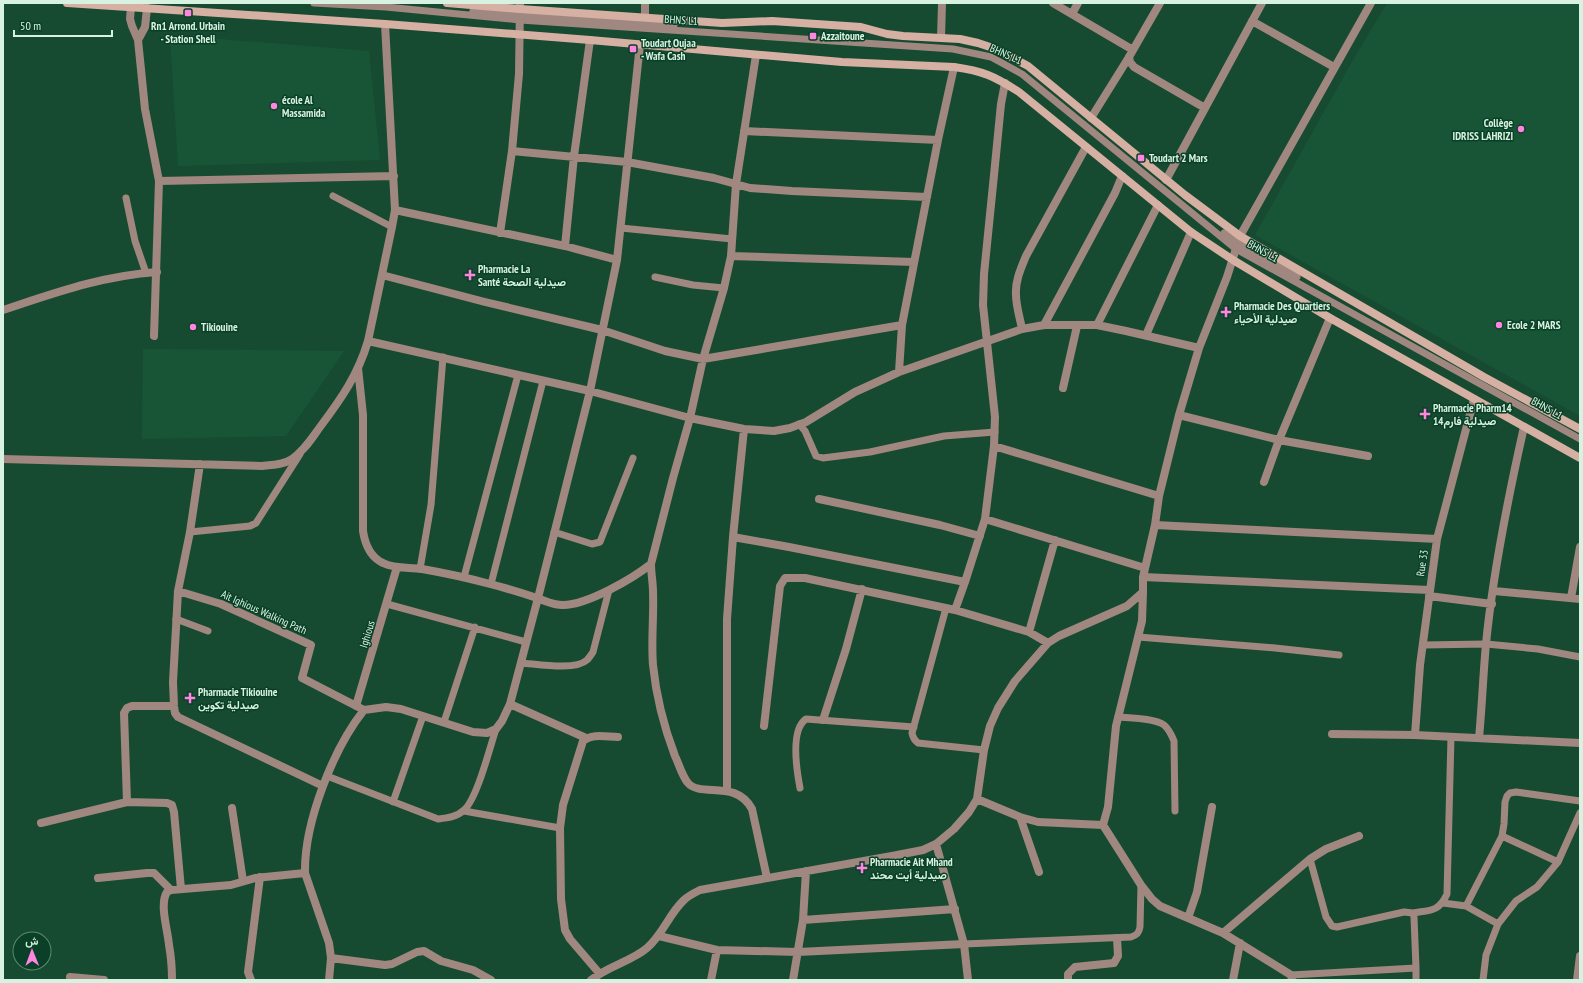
<svg xmlns="http://www.w3.org/2000/svg" width="1583" height="983" font-family="'PT Sans Narrow',Vazirmatn,sans-serif">
  <style>
    .built { fill: #175536 }
    .lines { fill: none; stroke-linecap: round; stroke-linejoin: round }
    .lane { stroke: #a08880; stroke-width: 7 }
    .street { stroke: #a08880; stroke-width: 8 }
    .secondary { stroke: #d7b0a4; stroke-width: 8 }
    .poi-dot { fill: #fe85e0; stroke: #094027; stroke-width: 1.5 }
    .labels { text-anchor: middle; dominant-baseline: central; stroke-width: 3; stroke-linejoin: round; paint-order: stroke }
    .street-label { font-size: 11px; fill: #d8f2e1; stroke: #094027 }
    .poi-label { font-size: 11px; font-weight: bold; fill: #d8f2e1; stroke: #094027; text-anchor: start }
  </style>
  <rect width="100%" height="100%" fill="#174b31"/>
  <path class="built" d="M1387 3H1580V416L1255 235 1349 67Z
    M170 35 369 51 380 160 178 166Z
    M143 349 344 351 286 436 142 439Z"/>
  <g class="lines">
    <path class="lane" d="M314 3 386 7 520 20 953 49 991 57 1022 74 1236 249 1580 439
      M473 11 674 25
      M333 196 392 227
      M126 198 135 241 146 273
      M621 228 732 239
      M1224 233 1238 243 1297 277
      M655 277 693 285 724 288
      M799 424 805 431 816 456 823 458 870 452 944 436 995 432
      M190 532 250 526 256 523 300 454
      M554 532 592 544 600 542 633 458
      M420 569 431 505 443 357
      M464 577 518 375
      M491 584 543 381
      M387 604 526 642
      M946 608 912 733C913 738 914 740 918 743L984 750
      M176 619 208 631
      M1138 637 1275 648 1339 655
      M1423 645 1486 644 1538 649 1580 657
      M521 663C537 664 575 671 587 660 589 658 591 655 593 652L609 590
      M1118 717C1130 718 1155 718 1164 725 1169 729 1172 736 1174 741L1175 811
      M444 722 475 627
      M327 776 438 819C447 818 457 817 464 810 477 799 490 747 496 729
      M800 788C797 772 790 730 806 719L914 727
      M393 802 423 716
      M464 811 560 828
      M1502 836 1558 862
      M1310 859 1326 917 1332 926 1337 927 1404 912 1413 913 1414 917 1416 968
      M1443 903 1466 906 1498 924
      M1466 906 1502 836 1504 824 1505 802 1507 796 1510 793 1516 792 1580 801
      M1413 913C1430 910 1439 912 1447 894L1451 737
      M964 944C1020 942 1075 939 1131 937 1137 935 1139 933 1140 927L1141 885
      M1291 975 1416 968V980
      M1483 980 1486 955 1498 924 1516 901 1537 887 1558 862 1580 813"/>
    <path class="street" d="M1053 3 1133 50
      M131 7 130 19 132 26 138 40 145 109 159 181 154 336
      M1072 14 1078 3
      M645 18V3
      M1252 21 1334 67
      M941 38 942 3
      M138 40 145 27 147 8
      M1129 57 1130 62 1134 67 1205 108
      M1091 118 1129 57 1160 3
      M744 131 938 140
      M512 151 627 162 714 178 750 188 792 191 927 197
      M1166 180 1262 3
      M159 181 394 176
      M500 233 512 151 519 74 520 3
      M565 246 574 156 590 40
      M731 256 914 262
      M617 260 640 44
      M382 275 485 302 602 330 665 351 703 359 902 325
      M3 310C55 293 101 276 157 272
      M1044 325 1115 193 1122 176
      M1097 325 1158 205
      M1022 329C1020 318 1016 306 1016 295 1015 281 1021 268 1026 256L1086 147
      M1146 335 1191 232
      M368 341 590 391 690 418 744 429 774 431 790 428 806 422 855 392 899 372 1022 329 1044 325H1097L1126 331 1199 348
      M358 368 363 415V531C365 544 370 557 383 563 395 569 409 567 422 569 445 573 468 578 490 584 506 588 522 593 537 598 546 601 553 605 563 605 587 605 632 579 651 564L673 478 690 418 703 359 724 288 731 256 736 184 756 55
      M899 372 902 325 938 140 954 67
      M1063 388 1077 326
      M1179 415 1279 440 1368 456
      M994 446 1159 496
      M3 459 262 466C272 465 283 465 292 459 304 451 312 438 320 427 341 399 358 375 368 341L392 227 395 210 385 24
      M200 464 190 532 178 591 173 682 174 706 175 713 178 717 323 786
      M1264 482 1279 440 1330 318
      M819 499 940 525 980 536
      M985 519 1145 568
      M1155 525 1437 539
      M733 537 789 547 965 582
      M651 564C651 573 653 583 653 592 654 616 651 641 653 665 656 695 664 727 675 756 679 764 682 776 688 783 701 798 736 779 752 809L767 878
      M1143 577 1429 590
      M178 591 221 604 311 645 302 678 364 710
      M1494 591 1580 599
      M1429 596 1492 604
      M1571 598 1580 547
      M955 610 965 582 985 519 994 446 995 417 983 305 984 274 995 165 1001 104 1005 83
      M1029 632 1055 540
      M510 704 586 738
      M356 706 397 567
      M823 720 846 649 862 589
      M764 726 780 586 785 578H805L955 610 1029 632 1048 643
      M1332 734 1415 735 1580 743
      M1415 735 1420 665 1437 539 1474 399
      M1479 738C1482 707 1483 676 1486 644 1493 571 1508 498 1524 427
      M727 791V619L733 537 744 429
      M977 799 1020 817 1038 822 1103 825 1141 885 1152 899 1160 906 1223 933 1291 975 1292 980
      M127 802 124 713 127 708 132 706H174
      M232 808 243 881
      M1020 817 1039 872
      M41 823 127 802 167 803 172 805 174 812 181 889
      M1103 825 1108 807 1116 726 1142 621 1143 592
      M936 844 964 944 968 980
      M98 878 147 873H154L171 890
      M1188 918 1197 892 1212 807
      M803 920 955 909
      M1223 933 1310 859 1326 849 1359 836
      M659 936 717 950 798 952 964 944
      M331 958 385 965 392 964 417 952 424 951 441 961 473 970 491 980
      M599 973 570 939 565 930 561 899 560 828 563 805 583 741C592 733 607 737 618 737
      M70 977 104 980
      M172 980C172 969 171 956 169 945 168 931 159 904 167 892L171 890 231 885 255 878 305 873
      M251 980 248 972 260 877
      M329 980 331 958 329 943 305 873C304 823 333 749 364 710L386 707 401 709 473 732 487 733 496 729 502 721 510 704 538 598 590 391 617 260 565 246 395 210
      M591 980C608 966 632 961 647 948 663 934 669 914 684 900 688 896 694 893 700 890L892 856 923 850 936 844 954 829 969 812 977 799 984 750 990 726 998 708 1015 681 1048 643 1059 636 1127 606 1143 592V577L1155 525 1159 496 1179 415 1199 348 1227 277 1240 236 1371 3
      M711 980 717 950
      M793 980 803 920 806 871
      M1068 980V974L1075 967 1114 963 1118 956 1117 938
      M1233 980 1240 943
      M1577 980 1580 956"/>
    <path class="secondary" d="M67 3 385 24 590 40 842 62 954 67C983 71 994 76 1019 92L1191 232 1233 260 1330 318 1580 458
      M447 3 520 9 722 23 772 21 861 27 887 34 903 36 960 39 978 43 996 49 1028 66 1185 195 1240 236 1484 377 1580 429"/>
  </g>
  <g class="poi-dot">
    <rect x="184" y="9" width="8" height="8" rx="2"/>
    <rect x="809" y="32" width="8" height="8" rx="2"/>
    <rect x="629" y="45" width="8" height="8" rx="2"/>
    <circle cx="274" cy="106" r="4"/>
    <circle cx="1521" cy="129" r="4"/>
    <rect x="1137" y="154" width="8" height="8" rx="2"/>
    <path d="M468 269h4v4h4v4h-4v4h-4v-4h-4v-4h4z"/>
    <path d="M1224 306h4v4h4v4h-4v4h-4v-4h-4v-4h4z"/>
    <circle cx="1499" cy="325" r="4"/>
    <circle cx="193" cy="327" r="4"/>
    <path d="M1423 408h4v4h4v4h-4v4h-4v-4h-4v-4h4z"/>
    <path d="M188 692h4v4h4v4h-4v4h-4v-4h-4v-4h4z"/>
    <path d="M860 862h4v4h4v4h-4v4h-4v-4h-4v-4h4z"/>
  </g>
  <g class="labels">
    <g class="street-label">
      <text transform="translate(681 20) rotate(4)">BHNS L1</text>
      <text transform="translate(1006 54) rotate(24)">BHNS L1</text>
      <text transform="translate(1263 251) rotate(29)">BHNS L1</text>
      <text transform="translate(1547 408) rotate(29)">BHNS L1</text>
      <text transform="translate(1422 563) rotate(-82)">Rue 33</text>
      <text transform="translate(264 612) rotate(24)">Ait Ighious Walking Path</text>
      <text transform="translate(367 634) rotate(-73)">Ighious</text>
    </g>
    <g class="poi-label">
      <text x="188" y="26" text-anchor="middle">Rn1 Arrond. Urbain<tspan x="188" dy="13">- Station Shell</tspan></text>
      <text x="821" y="36">Azzaitoune</text>
      <text x="641" y="43">Toudart Oujaa<tspan x="641" dy="13">- Wafa Cash</tspan></text>
      <text x="282" y="100">école Al<tspan x="282" dy="13">Massamida</tspan></text>
      <text x="1513" y="123" text-anchor="end">Collège<tspan x="1513" dy="13">IDRISS LAHRIZI</tspan></text>
      <text x="1149" y="158">Toudart 2 Mars</text>
      <text x="478" y="269">Pharmacie La<tspan x="478" dy="13">Santé صيدلية الصحة</tspan></text>
      <text x="1234" y="306">Pharmacie Des Quartiers<tspan x="1234" dy="13">صيدلية الأحياء</tspan></text>
      <text x="1507" y="325">Ecole 2 MARS</text>
      <text x="201" y="327">Tikiouine</text>
      <text x="1433" y="408">Pharmacie Pharm14<tspan x="1433" dy="13">صيدلية فارم14</tspan></text>
      <text x="198" y="692">Pharmacie Tikiouine<tspan x="198" dy="13">صيدلية تكوين</tspan></text>
      <text x="870" y="862">Pharmacie Ait Mhand<tspan x="870" dy="13">صيدلية أيت محند</tspan></text>
    </g>
  </g>
  <rect width="1583" height="983" fill="none" stroke="#d8f2e1" stroke-width="8"/>
  <g transform="translate(32 951) rotate(359)"><circle r="19" fill="#094027" stroke="#5c8771"/>
  <path d="M0-3L7 15L0 10L-7 15Z" fill="#fe85e0"/>
  <text y="-6" font-size="11" font-weight="bold" text-anchor="middle" fill="#d8f2e1">ش</text>
  </g>
  <path d="M14 30v6h98v-6" fill="none" stroke="#d8f2e1" stroke-width="2"/>
  <text x="20" y="30" font-size="12" fill="#d8f2e1" stroke="#094027" stroke-width="3" paint-order="stroke">50 m</text>
</svg>
